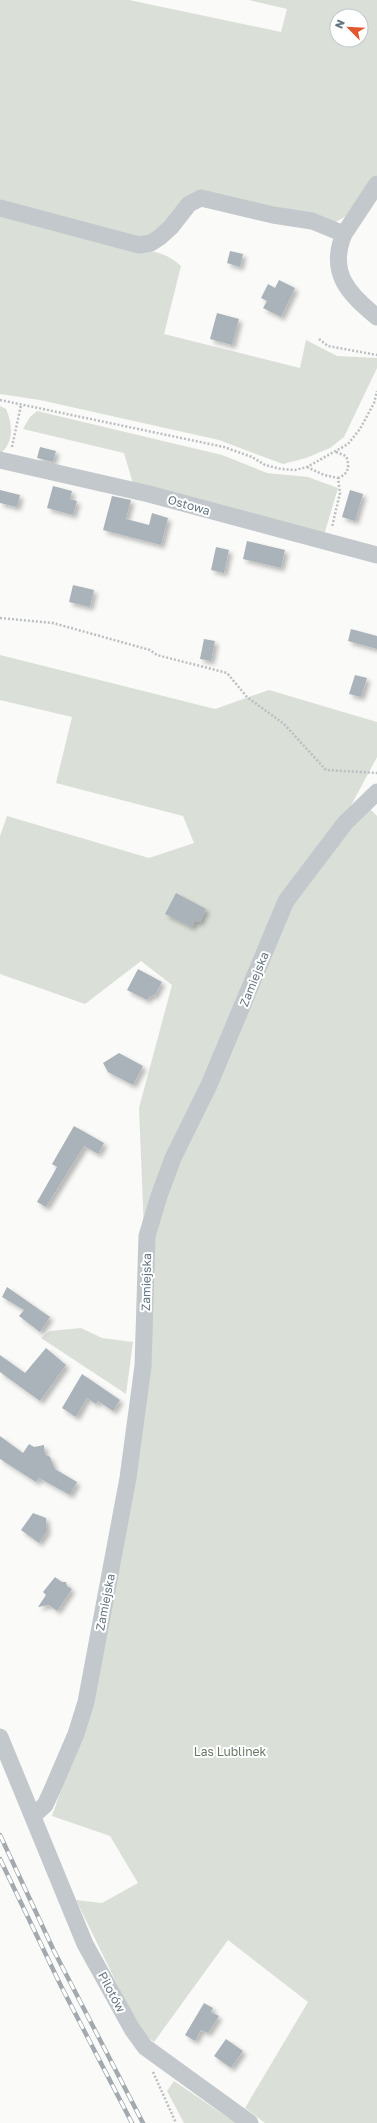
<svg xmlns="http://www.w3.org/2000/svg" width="377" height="2123" font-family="'Golos Text',sans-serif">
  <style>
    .green { fill: #dadfd7; fill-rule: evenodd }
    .building { fill: #aab3b9; filter: url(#shadow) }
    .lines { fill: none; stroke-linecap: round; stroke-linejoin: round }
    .path { stroke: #bbbfc2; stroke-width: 2.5; stroke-dasharray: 2 2; stroke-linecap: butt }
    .minor { stroke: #c3c8cc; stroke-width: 17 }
    .rail-casing { stroke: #a2aab0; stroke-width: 4.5 }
    .rail { stroke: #fff; stroke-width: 3; stroke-dasharray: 9; stroke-linecap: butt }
    .labels { text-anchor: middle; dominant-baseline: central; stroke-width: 4; stroke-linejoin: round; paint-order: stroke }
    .street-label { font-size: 12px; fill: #657683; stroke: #fff }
    .park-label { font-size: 12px; fill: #687a64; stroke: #fff }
  </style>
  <defs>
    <filter id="shadow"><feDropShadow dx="3.5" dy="3.5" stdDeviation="2" flood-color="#0004"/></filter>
  </defs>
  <rect width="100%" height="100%" fill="#fafaf8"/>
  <path class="green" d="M0 0H129L281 32 287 9 249 0H377V175L353 212 334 223 198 195 184 197 174 216 138 249C155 251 168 254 181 266L164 334 300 368 306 340 337 356 377 358V368L344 437 330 448 306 458 283 464 219 440 40 400 0 394ZM337 16H361V40H337Z
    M0 406 6 409C13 425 14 442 0 454Z
    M37 411 222 455 267 473 308 477 338 488 324 535 134 487 124 453 23 429 30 417Z
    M0 655 215 709 269 690 377 722V757L347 813 282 899 144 1230 139 1108 172 985 141 961 85 1004 0 974V836L7 816 149 858 194 843 183 816 56 783 72 717 0 700Z
    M369 808 377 816V2123H265L245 2108 308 2002 228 1940 154 2042 140 2031 76 1900 102 1903 138 1883 110 1836 52 1816 92 1701 152 1236 176 1161 290 905 350 827Z
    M81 1328 102 1338 133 1342 126 1394 41 1338 50 1331Z
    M174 2081 236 2123H184L167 2091Z"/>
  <path class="building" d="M230 251 243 254 240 267 227 263Z
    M279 280 295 288 281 317 263 308 267 301 261 298 268 284 275 288Z
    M217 313 239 319 232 345 210 339Z
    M40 447 56 451 53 462 37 458Z
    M53 486 72 491 70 499 77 501 73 515 47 508Z
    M0 490 20 495 17 507 0 503Z
    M350 490 363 494 355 521 342 517Z
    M112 496 131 500 126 519 149 525 152 513 168 518 161 545 103 530Z
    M247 541 285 550 281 568 243 559Z
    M216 547 229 550 224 573 211 570Z
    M73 585 94 590 90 607 69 602Z
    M351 629 377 636V649L348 641Z
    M204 639 215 641 211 661 200 659Z
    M355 675 367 678 361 697 349 694Z
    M176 893 206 909 200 922H194L192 927 165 914Z
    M138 969 162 982 155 995 150 996 147 1000 127 990Z
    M119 1053 143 1066 133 1085 108 1072 103 1063Z
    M74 1126 104 1143 98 1154 84 1146 46 1207 37 1202 57 1167 52 1164Z
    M7 1287 50 1317 40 1332 19 1316 24 1310 2 1297Z
    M46 1348 66 1365 40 1401 0 1372V1355L25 1373Z
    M82 1374 120 1400 113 1411 98 1401 96 1404 87 1398 76 1417 62 1408Z
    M0 1436 23 1453 29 1444 34 1447 44 1445 45 1454 50 1457 55 1469 77 1482 70 1495 39 1478 36 1482 0 1459Z
    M33 1513 46 1518 47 1531 39 1543 21 1530Z
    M55 1577 62 1582H66L67 1586 72 1589 57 1611 49 1605 38 1607 46 1595 43 1592Z
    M204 2003 213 2008 211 2012 219 2016 208 2033 201 2030 195 2041 185 2035Z
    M226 2039 243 2051 231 2068 214 2056Z"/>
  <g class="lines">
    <path class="path" d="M319 339 328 346 377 355
      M0 400 224 447 252 457 265 465 281 469 295 470 307 467 348 444 360 429 374 403 377 391
      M12 447 21 405
      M336 452 346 456C350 466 349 474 338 478
      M307 467 324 475 338 478 340 493 332 527
      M0 618 53 623 150 650 157 655 227 673 247 697 284 724 326 770 377 773
      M153 2072 176 2123"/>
    <path class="minor" d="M0 208 139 245 151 243 160 237 171 227 189 204 201 198 273 215 312 221 344 234 377 184
      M344 234C328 272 348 294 377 317
      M0 460 149 494 377 555
      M0 1737 85 1944 132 2029 145 2047 250 2123
      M34 1815 45 1805 52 1790 76 1734 86 1702 128 1478 143 1366 147 1236 159 1196 173 1158 209 1085 286 901 345 823 377 792"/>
    <g class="rail-casing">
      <path id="rail" d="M0 1835 54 1951 143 2123
        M0 1859 61 1986 132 2123"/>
    </g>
    <use href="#rail" class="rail"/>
  </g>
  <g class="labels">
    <g class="street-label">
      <text transform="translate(189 505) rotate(16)">Ostowa</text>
      <text transform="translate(254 979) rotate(-68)">Zamiejska</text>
      <text transform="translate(146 1282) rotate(-89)">Zamiejska</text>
      <text transform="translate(105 1602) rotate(-79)">Zamiejska</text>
      <text transform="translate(112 1992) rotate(62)">Pilotów</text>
    </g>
    <g class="park-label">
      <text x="230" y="1751">Las Lublinek</text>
    </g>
  </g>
  <g transform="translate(349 28) rotate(294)"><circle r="19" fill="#ffffff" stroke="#c1c8cd"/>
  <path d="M0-3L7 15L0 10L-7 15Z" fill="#e4572e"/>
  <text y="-6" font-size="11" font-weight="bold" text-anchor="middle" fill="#657683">N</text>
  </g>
</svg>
